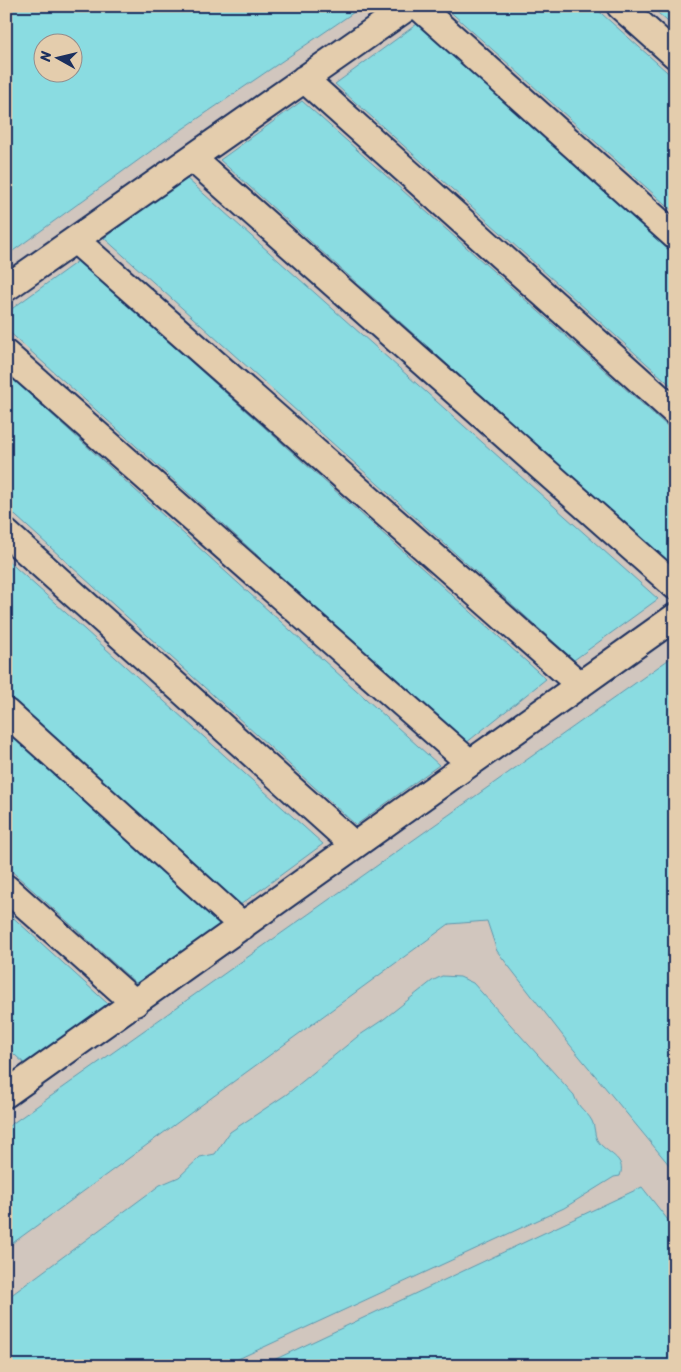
<svg xmlns="http://www.w3.org/2000/svg" width="681" height="1372" font-family="Sriracha,sans-serif">
  <style>
    .water { fill: #8adce1; stroke: #5e97ad; fill-rule: evenodd }
    .lines { fill: none; stroke-linecap: round; stroke-linejoin: round }
    .minor-casing { stroke: #1b2f5e; stroke-width: 30 }
    .minor { stroke: #e4cdad; stroke-width: 26 }
  </style>
  <rect width="100%" height="100%" fill="#d1c6be"/>
  <filter id="ink" filterUnits="userSpaceOnUse"><feTurbulence type="fractalNoise" baseFrequency=".02" numOctaves="2"/><feDisplacementMap in="SourceGraphic" scale="10" xChannelSelector="R" yChannelSelector="G"/><feConvolveMatrix kernelMatrix="1 2 1 2 8 2 1 2 1" color-interpolation-filters="sRGB"/></filter>
  <g filter="url(#ink)">
    <path class="water" d="M6 6H363L162 143 6 256ZM72 42V72H42V42Z
      M593 6 675 79V213L445 7Z
      M650 6H675V28Z
      M417 24 675 254V389L335 84Z
      M302 101 675 433V569L220 160Z
      M186 178 658 599 574 660 104 238Z
      M78 261 546 679 466 743 6 329V313Z
      M6 373 439 765 356 825 6 507Z
      M6 559 323 844 240 905 6 693Z
      M675 655V1172L570 1045 497 951 487 921 449 924 6 1248V1128Z
      M6 731 220 924 138 985 6 866Z
      M6 911 108 1004 25 1064 6 1047Z
      M442 976 460 977 473 983 574 1095C579 1110 586 1110 592 1121 595 1126 594 1134 597 1140 606 1154 627 1157 620 1176L614 1177 564 1208 223 1366H6V1299L160 1185 179 1177 200 1157 215 1154 230 1132 287 1094 357 1037 384 1019 432 981Z
      M642 1187 675 1229V1366H261Z"/>
    <g class="lines">
      <g class="minor-casing">
        <path id="minor" d="M418 6 675 236
          M620 6 675 55
          M304 79 675 412
          M192 158 675 586
          M75 240 580 685
          M6 288 409 6
          M6 354 470 763
          M6 533 354 845
          M6 712 243 926
          M6 888 135 1003
          M6 1094 675 617"/>
      </g>
      <use href="#minor" class="minor"/>
    </g>
  </g>
  <rect width="681" height="1372" fill="none" stroke="#e4cdad" stroke-width="25"/>
  <rect x="12" y="12" width="656" height="1347" fill="none" stroke="#1b2f5e" stroke-width="2" filter="url(#ink)"/>
  <g transform="translate(58 58) rotate(278)"><circle r="24" fill="#e4cdad" stroke="#948e8d"/>
  <path d="M0-4L9 19L0 12L-9 19Z" fill="#1b2f5e"/>
  <text y="-8" font-size="14" font-weight="bold" text-anchor="middle" fill="#1b2f5e">N</text>
  </g>
</svg>
